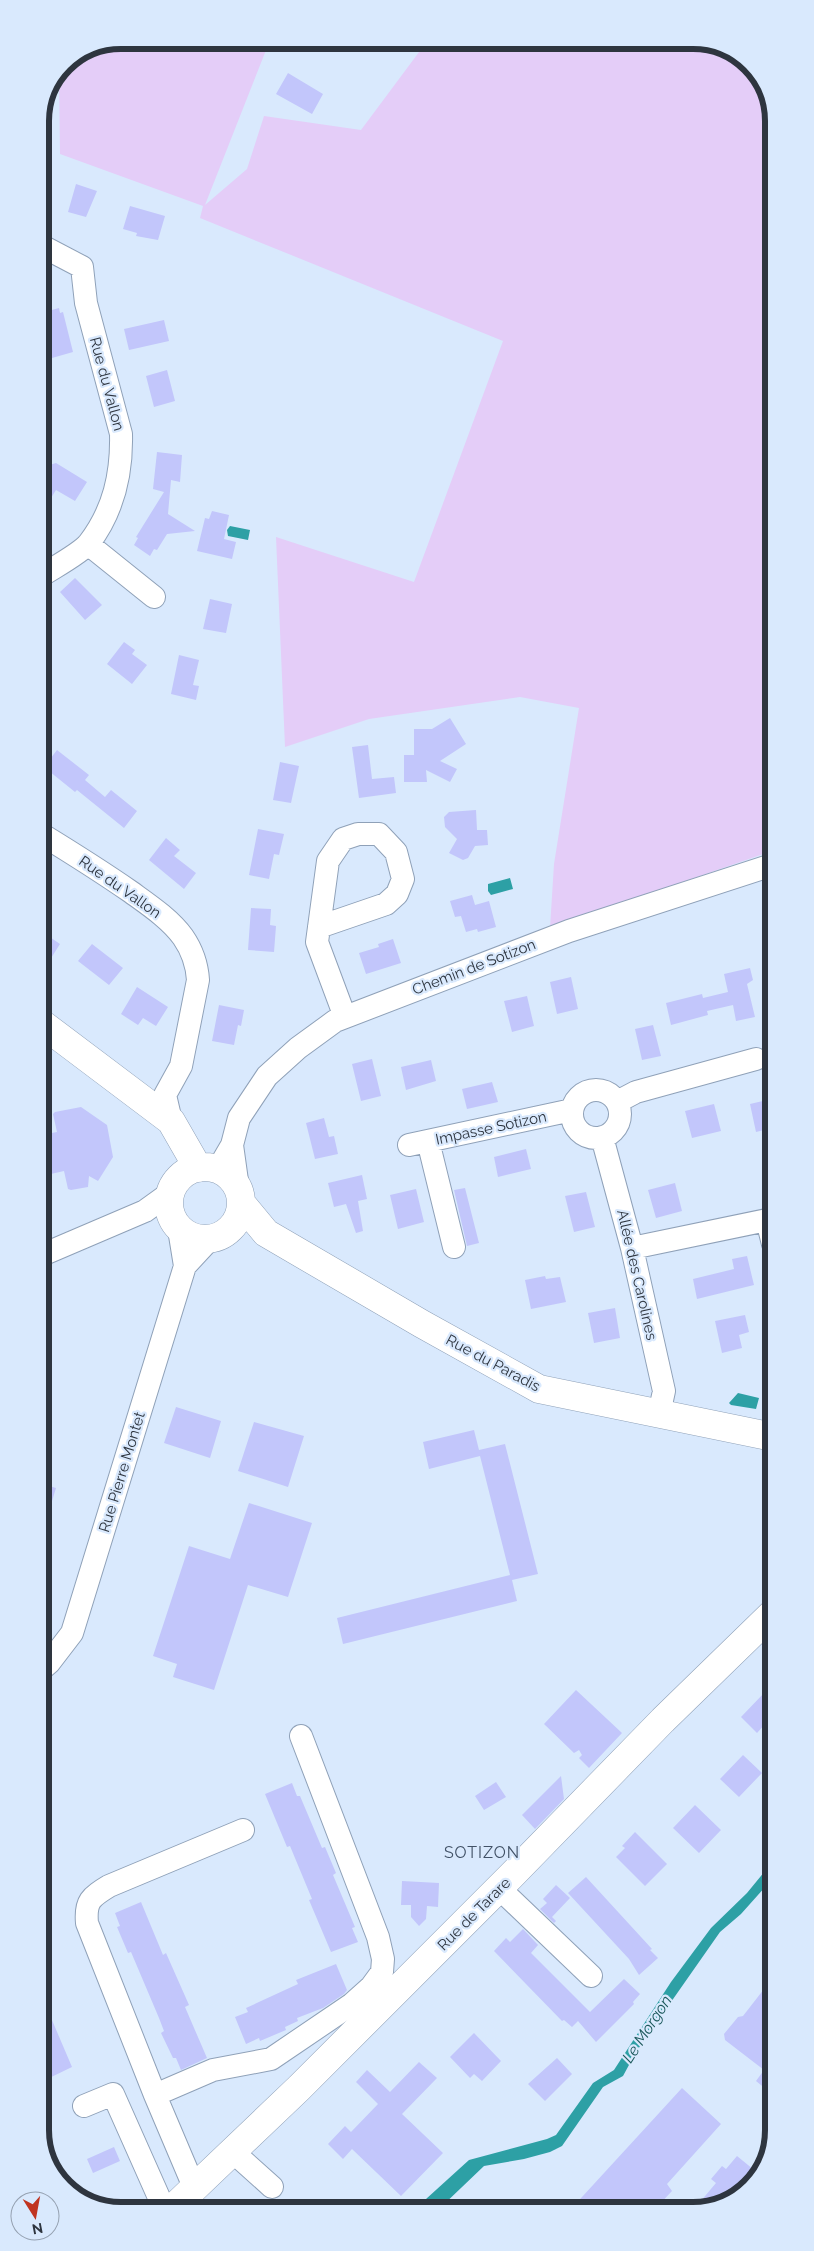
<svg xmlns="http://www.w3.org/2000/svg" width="814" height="2251" font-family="Raleway,sans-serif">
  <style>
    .green { fill: #e4cdf8 }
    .water { fill: #2da0a5 }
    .building { fill: #c2c6fb }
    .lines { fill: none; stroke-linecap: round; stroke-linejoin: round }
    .minor-casing { stroke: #8fa1b8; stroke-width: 24 }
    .major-casing { stroke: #8fa1b8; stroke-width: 29 }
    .minor { stroke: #fff; stroke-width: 22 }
    .major { stroke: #fff; stroke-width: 28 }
    .labels { text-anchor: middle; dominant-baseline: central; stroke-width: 4.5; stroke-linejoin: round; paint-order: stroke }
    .street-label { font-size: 15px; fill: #2e353f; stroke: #d9e9fd }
    .neighbourhood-label { font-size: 16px; letter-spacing: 1px; fill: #415166; stroke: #d9e9fd }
    .water-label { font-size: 16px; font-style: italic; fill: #1c595c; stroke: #d9e9fd }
    .rim { fill: none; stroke: #2e353f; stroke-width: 6 }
  </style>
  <rect width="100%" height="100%" fill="#d9e9fd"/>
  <path class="green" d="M120 40H270L205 205 247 169 264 116 361 130 428 40H699L743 57 771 99 772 851 550 928 554 864 579 708 520 697 369 719 285 747 276 537 414 582 503 341 200 218 203 206 60 154 59 73 64 63Z"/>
  <path class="water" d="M230 526 250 530 248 540 228 536 227 530Z
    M510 878 513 889 491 895 488 891V884Z
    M738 1393 759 1398 756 1409 731 1405 729 1403Z
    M774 1860V1877L741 1914 720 1932 636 2052 623 2076 603 2087 562 2146 550 2152 524 2159 484 2166 439 2209H415L469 2160 547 2139 556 2135 593 2083 614 2070 671 1982 711 1928 747 1893Z"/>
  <path class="building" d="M288 73 323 94 312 114 276 94Z
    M76 184 97 191 86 217 68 212Z
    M130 206 165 216 158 240 136 236 137 233 123 229Z
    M59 308 60 313 63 312 73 352 52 358V355L40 358V341L47 340 41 313Z
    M164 320 169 341 129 350 124 329Z
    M167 370 175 401 154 407 146 376Z
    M157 452 182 455 180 482 171 480 168 514 195 531 167 534 157 550 154 549 150 556 134 545 138 538 136 537 164 492 153 489Z
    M56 463 87 482 75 501 56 490 41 514V470L43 467Z
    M212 511 229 515 224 539 236 542 232 559 197 551 205 518 209 519Z
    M75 578 102 605 85 620 60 592Z
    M210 599 232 604 226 633 203 629Z
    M124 642 135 650 132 654 147 665 132 684 107 664Z
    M179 655 199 660 193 685 199 686 196 700 171 694Z
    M450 718 466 744 440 761 457 769 450 782 426 770 427 782H404V755H414V729H432Z
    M368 745 372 779 394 777 396 793 359 798 352 747Z
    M57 750 89 775 85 780 105 797 111 790 137 811 124 828 77 790 75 792 44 767Z
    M280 762 299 766 291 803 273 800Z
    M476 810 477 830H487L488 845 475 846 468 858 463 860 449 853 457 839 445 827 444 817 449 812Z
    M258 829 284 834 279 855 274 854 269 879 249 875Z
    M166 838 180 850 174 856 196 873 184 889 149 860Z
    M472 895 475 905 489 901 496 927 478 932 477 929 466 932 461 916 455 917 450 901Z
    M251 908 271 909 270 925 276 926 274 952 248 950Z
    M41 931 60 944 41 974Z
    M393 939 401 963 366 974 359 953 379 947 378 944Z
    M92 944 123 968 109 985 78 961Z
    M750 968 753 980 747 984 755 1017 736 1021 733 1005 707 1011 708 1015 671 1025 666 1003 702 994 703 998 728 992 724 974Z
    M571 977 578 1009 557 1014 550 982Z
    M137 987 168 1007 156 1026 143 1018 138 1025 121 1014Z
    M527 996 534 1026 512 1032 504 1001Z
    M219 1005 244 1010 241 1026 238 1025 234 1045 212 1041Z
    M653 1025 661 1056 642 1060 635 1029Z
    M372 1059 381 1096 361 1101 352 1064Z
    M431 1060 436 1081 406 1090 401 1067Z
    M492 1082 498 1102 467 1109 462 1089Z
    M771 1099 773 1128 756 1132 750 1104Z
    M714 1104 721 1131 692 1138 685 1111Z
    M81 1107 107 1125 113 1157 98 1181 89 1176 88 1187 71 1190 68 1189 64 1171 42 1176 41 1135 57 1132 53 1114 55 1112Z
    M324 1118 329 1137 334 1136 338 1154 315 1159 306 1123Z
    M526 1149 531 1169 498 1177 494 1157Z
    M362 1175 367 1199 358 1201 363 1231 356 1233 346 1204 334 1207 328 1183Z
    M675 1183 682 1211 656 1218 648 1190Z
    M465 1188 479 1243 467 1246 454 1190Z
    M416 1189 424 1222 398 1229 390 1195Z
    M586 1192 595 1227 574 1232 565 1196Z
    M747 1256 754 1285 697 1299 693 1279 734 1269 732 1259Z
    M545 1276 546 1279 560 1277 566 1302 531 1309 525 1280Z
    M615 1308 620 1338 594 1343 588 1313Z
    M745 1315 749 1332 739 1335 742 1348 722 1353 715 1321Z
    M176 1407 221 1421 210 1458 164 1443Z
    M254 1422 304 1436 288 1487 238 1471Z
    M474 1430 479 1450 505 1444 538 1574 512 1580 517 1601 343 1644 337 1618 510 1575 480 1456 429 1469 423 1442Z
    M42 1484 56 1488 45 1524H42Z
    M249 1503 312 1523 288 1597 248 1585 214 1690 173 1677 177 1664 153 1656 189 1546 230 1559Z
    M576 1690 622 1733 589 1768 579 1758 582 1755 579 1750 574 1753 544 1724Z
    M764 1693 773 1703V1715L757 1733 741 1717Z
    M743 1755 762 1773 739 1797 720 1779Z
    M561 1776 564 1799 535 1829 522 1815Z
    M496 1782 506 1797 484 1810 475 1796Z
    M292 1783 297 1796H300L322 1848 325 1847 336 1873 333 1875 355 1927 352 1928 358 1942 331 1952 309 1900 312 1899 290 1846 287 1847 265 1794Z
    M695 1805 721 1830 699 1853 673 1828Z
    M635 1832 667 1864 645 1886 616 1857 625 1848 622 1846Z
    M586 1877 652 1949 650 1950 658 1958 639 1975 629 1959 568 1893Z
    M402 1881 439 1883 438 1907 427 1906 426 1919 419 1926 411 1917V1905H401Z
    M556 1885 570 1898 552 1917 556 1921 554 1923 540 1909 547 1903 543 1899Z
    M141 1902 163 1955 166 1953 189 2005 185 2007 207 2058 181 2070 176 2058H173L161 2033 164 2031 159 2018 131 1952 128 1953 117 1927 120 1926 115 1913Z
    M523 1929 538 1945 531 1953 590 2012 624 1979 640 1994 633 2002 634 2004 596 2042 578 2021 572 2027 564 2020 562 2021 494 1951 506 1938 510 1942Z
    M336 1964 347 1990 344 1994 323 2008 297 2018 298 2021 285 2027 286 2030 260 2041 259 2038 246 2044 235 2017 248 2012 246 2008 298 1984 296 1980Z
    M774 1976V2078L766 2089 756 2081 764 2070 725 2040 724 2034 738 2017 743 2016Z
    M43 1999 72 2067 43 2081Z
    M474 2033 501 2061 482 2081 474 2074 470 2078 450 2057Z
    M557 2058 572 2074 545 2101 528 2084Z
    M419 2062 437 2078 402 2114 443 2153 401 2196 352 2149 343 2159 328 2144 345 2126 351 2132 378 2104 356 2082 367 2070 390 2092Z
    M682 2088 721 2124 667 2184 672 2191 656 2208 571 2209Z
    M114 2147 120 2161 93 2173 87 2159Z
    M737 2156 759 2174 758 2179 715 2208H695L716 2183 711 2179 722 2166 726 2169Z"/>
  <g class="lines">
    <g class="minor-casing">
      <path id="minor" d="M40 245 82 267 86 303 121 434C122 474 114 510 89 543 81 553 53 568 41 576
        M88 544 154 597
        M41 834C72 853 102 872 131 892 149 905 170 919 183 937 192 950 197 964 198 980L181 1066 165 1095 171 1121
        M319 927 386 904 397 894 403 879 396 852 379 834H358L343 839 328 861 317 942 345 1017
        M572 1114a24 24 0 1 1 48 0a24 24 0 1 1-48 0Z
        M617 1102 636 1092 756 1059
        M602 1137 632 1248 664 1391 659 1414
        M428 1141 454 1247
        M232 1145 238 1188
        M409 1145 572 1110
        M218 1169 232 1145 239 1118 267 1076 298 1048 335 1021 569 931 772 865
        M179 1229 185 1266
        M632 1248 767 1220 773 1244
        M42 1255 145 1211 170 1193
        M42 1669 49 1663 72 1633 185 1266 209 1240
        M499 1888 591 1976
        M155 2095 213 2070 271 2059 352 2004 371 1987 382 1972 383 1959 378 1937 301 1736
        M84 2106 113 2094 165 2211
        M232 2151 272 2187
        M194 2187 155 2095 87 1923C85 1901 91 1897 109 1886L243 1830"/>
    </g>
    <g class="major-casing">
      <path id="major" d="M41 1023 171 1121 198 1168
        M169 1203a36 36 0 1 1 72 0a36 36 0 1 1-72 0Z
        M242 1204 266 1233 422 1324 539 1389 773 1437
        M170 2211 299 2088 511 1876 663 1720 773 1613"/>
    </g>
    <use href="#minor" class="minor"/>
    <use href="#major" class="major"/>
  </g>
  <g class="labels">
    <g class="street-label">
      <text transform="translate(107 384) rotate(75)">Rue du Vallon</text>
      <text transform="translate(120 887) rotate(35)">Rue du Vallon</text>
      <text transform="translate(474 967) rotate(-21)">Chemin de Sotizon</text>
      <text transform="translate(491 1128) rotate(-12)">Impasse Sotizon</text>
      <text transform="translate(637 1275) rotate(77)">Allée des Carolines</text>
      <text transform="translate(493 1363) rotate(28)">Rue du Paradis</text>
      <text transform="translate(122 1472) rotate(-73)">Rue Pierre Montet</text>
      <text transform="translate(474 1914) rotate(-45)">Rue de Tarare</text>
    </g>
    <g class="neighbourhood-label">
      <text x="482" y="1852">SOTIZON</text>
    </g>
    <g class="water-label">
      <text transform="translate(647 2029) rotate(-57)">Le Morgon</text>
    </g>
  </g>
  <path d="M0 0H814V2251H0ZM121 49H693A72 72 0 0 1 765 121V2130A72 72 0 0 1 693 2202H121A72 72 0 0 1 49 2130V121A72 72 0 0 1 121 49Z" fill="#d9e9fd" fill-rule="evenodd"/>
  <path class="rim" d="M121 49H693A72 72 0 0 1 765 121V2130A72 72 0 0 1 693 2202H121A72 72 0 0 1 49 2130V121A72 72 0 0 1 121 49Z"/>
  <g transform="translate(35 2216) rotate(169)"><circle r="24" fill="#d9e9fd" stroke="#95a1b1"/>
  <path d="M0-4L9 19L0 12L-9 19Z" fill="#c03420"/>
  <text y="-8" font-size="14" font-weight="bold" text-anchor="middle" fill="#2e353f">N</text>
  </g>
</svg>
